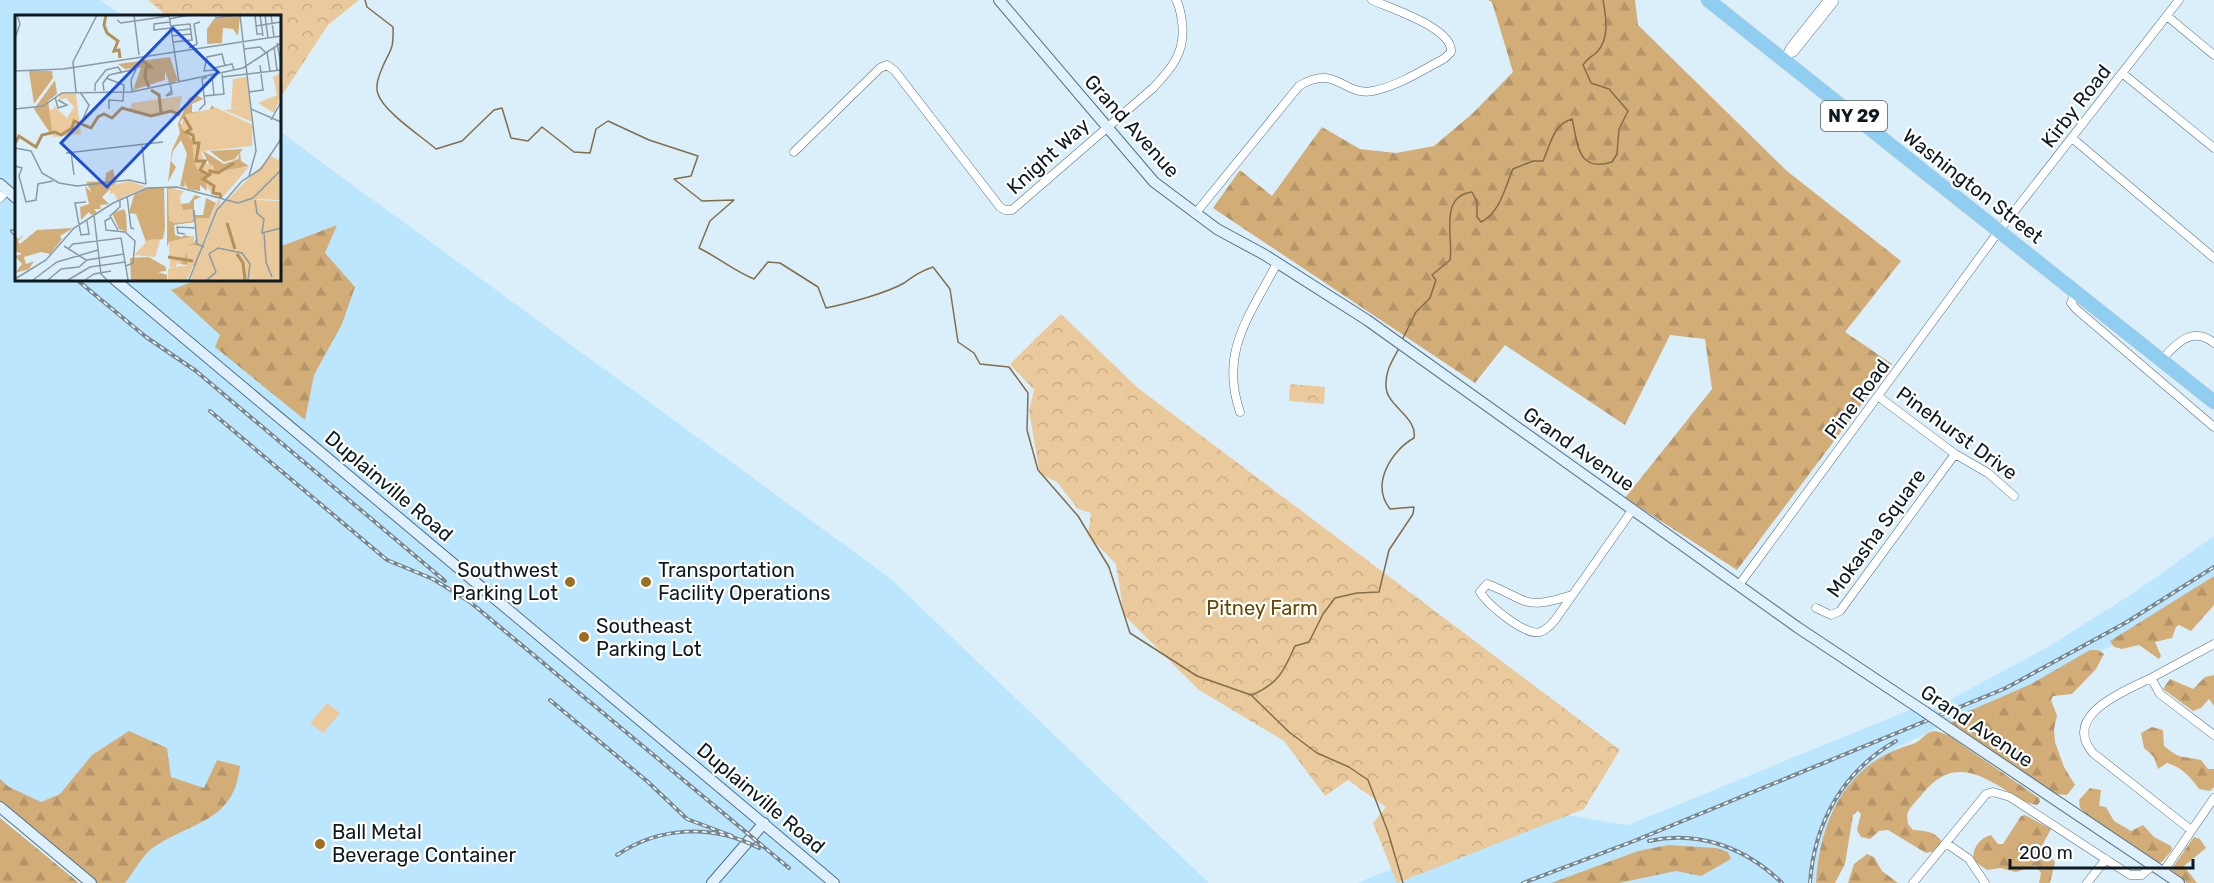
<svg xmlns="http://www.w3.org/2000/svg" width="2214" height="883" font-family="Rubik,sans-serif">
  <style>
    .built { fill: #bce6fe }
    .forest { fill: url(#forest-firs) }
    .park { fill: url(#park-crowns) }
    .garden { fill: #eaca9c }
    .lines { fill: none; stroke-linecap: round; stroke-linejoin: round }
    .stream { stroke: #826d49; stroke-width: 1.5 }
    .street-casing { stroke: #527182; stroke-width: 9 }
    .secondary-casing { stroke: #527182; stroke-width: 12 }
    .highway-casing { stroke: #cfd1d3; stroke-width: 15 }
    .street { stroke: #fff; stroke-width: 8 }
    .secondary { stroke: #ddf0fb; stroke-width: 10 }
    .highway { stroke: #8fcef1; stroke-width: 14 }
    .rail-casing { stroke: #778791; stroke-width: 4 }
    .rail { stroke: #fff; stroke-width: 1.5; stroke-dasharray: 4.5; stroke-linecap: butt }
    .secondary-bridge-casing { stroke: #527182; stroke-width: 12; stroke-linecap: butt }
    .secondary-bridge { stroke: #ddf0fb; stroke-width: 10 }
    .poi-dot { fill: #9d6e20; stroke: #fff; stroke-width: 2 }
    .labels { text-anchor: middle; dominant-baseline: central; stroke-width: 4.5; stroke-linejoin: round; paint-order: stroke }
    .shield { fill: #fff; stroke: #565f64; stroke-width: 1.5 }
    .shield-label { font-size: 18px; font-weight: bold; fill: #0e1a21 }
    .street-label { font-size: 20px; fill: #0e1a21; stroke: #fff }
    .poi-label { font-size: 20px; fill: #0e1a21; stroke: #fff; text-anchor: start }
    .park-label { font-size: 20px; fill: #6b4600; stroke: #fff }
    .inset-river { fill: none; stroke: #b4905a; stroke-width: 3 }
    .inset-road { fill: none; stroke: #899aa4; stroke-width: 1.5 }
    .view { fill: #1d4ed8; fill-opacity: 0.15; stroke: #1d4ed8; stroke-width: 3 }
    .inset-edge { fill: none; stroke: #0e1a21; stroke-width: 3 }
  </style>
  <defs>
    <pattern id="forest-firs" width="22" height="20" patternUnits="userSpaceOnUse" patternTransform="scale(1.5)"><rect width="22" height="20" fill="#d3ad78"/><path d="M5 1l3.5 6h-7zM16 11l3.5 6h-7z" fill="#b49468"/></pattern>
    <pattern id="park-crowns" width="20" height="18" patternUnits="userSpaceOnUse" patternTransform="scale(1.5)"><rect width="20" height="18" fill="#eaca9c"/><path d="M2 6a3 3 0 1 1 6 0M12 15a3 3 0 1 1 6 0" fill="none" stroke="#c8ad86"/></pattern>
  </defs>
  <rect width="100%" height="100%" fill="#dbeffb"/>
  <path class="built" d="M0 0H100L123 16H16V279H279V131L891 579 1209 883H99L0 802Z
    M2214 536V585L2186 608 1954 726 1931 710 2048 647 2135 592Z
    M1912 709 1939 727 1896 748 1825 835 1818 864 1820 883H1357L1534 810 1628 825Z"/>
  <path class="forest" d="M1488 0H1635L1638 25 1787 171 1901 261 1845 332 1892 364 1737 570 1625 498 1712 389 1705 339 1670 335 1625 425 1505 345 1475 383 1213 208 1240 170 1272 196 1322 127 1360 149 1396 153 1434 146 1473 113 1513 72 1492 2Z
    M337 225 325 253 355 287 342 324 314 375 305 420 215 347 220 335 171 290 199 279H279V247Z
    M2214 576V605L2191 631 2179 625 2176 627 2172 638 2155 642 2161 656 2159 659 2139 645 2122 649 2114 647 2110 641Z
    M2090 650H2098L2104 654 2096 669 2072 694 2053 696 2051 700 2057 716 2054 729 2055 742 2064 767 2075 785 2067 795 2055 794 1951 723 1960 715 2031 684Z
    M2214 675V706L2209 699 2201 708 2193 711 2163 689 2170 679 2193 689 2205 677Z
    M2152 727 2163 730 2164 746C2183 761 2180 755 2201 760L2208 769H2214V787L2210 791 2199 789C2191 777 2181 767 2167 763L2158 769 2154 757 2144 748 2141 733Z
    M129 731 167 748 171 777 204 788 217 760 240 766C234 822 193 821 154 847 143 854 134 872 125 883H97L0 801V779L9 787 41 802 60 794 92 755Z
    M1936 731 1948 735 2039 798 2040 802 2037 805 2028 803C1990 783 1959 750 1923 793 1918 800 1909 807 1907 815L1908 824 1913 830C1924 831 1936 831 1942 842L1935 851 1926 853 1888 830 1879 831 1870 839 1861 837 1857 830 1861 814 1858 811 1853 815 1845 864 1835 883H1816C1820 818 1847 762 1913 744 1922 741 1925 731 1936 731Z
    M2090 788 2101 790 2099 806 2106 807 2114 821 2131 831 2143 825 2154 837 2171 846 2172 850 2162 862 2158 863 2086 814 2080 808 2079 800Z
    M2025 815 2051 829 2042 846 2055 862 2050 883H2039L2041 873 2036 866 2016 872 2000 868 1987 870 1974 861C1971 850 1979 838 1991 835L1998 844H2003L2021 816Z
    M0 818 79 883H0Z
    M2194 837 2200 839 2206 848 2184 866 2197 883H2187L2171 870Z
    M1668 845 1716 848 1728 852 1731 859 1701 876 1676 871 1619 883H1551L1638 851Z
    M1867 854 1874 857 1882 871 1898 883H1848L1854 864Z"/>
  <path class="park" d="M148 0H359L328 25 279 100V16H167Z
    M1061 314 1138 388 1620 750 1584 809 1397 883 1373 823 1386 807 1348 780 1325 796 1284 741 1199 690 1124 615 1116 564 1088 535 1091 513 1078 509 1057 482 1040 474 1029 411 1034 390 1010 364Z
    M1290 384 1325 387 1324 404 1289 401Z"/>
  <path class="garden" d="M327 703 340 713 323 733 310 723Z"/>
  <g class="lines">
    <path class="stream" d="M365 0 367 7 393 27C394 54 389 49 381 71 378 78 375 86 378 94 384 112 421 136 436 149L462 141 494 110 502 108 511 138 528 141 542 127 574 152 590 153 596 129 608 121 649 140 698 156 691 176 674 179 702 201 734 200 710 221 699 248C719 258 734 271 754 279L768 262 780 263 818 287 826 308C846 304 887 293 904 283 914 276 921 271 933 267L950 289 958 342 974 353 980 364 1009 367 1028 393 1027 430 1038 470 1078 516 1109 567 1130 633 1197 676 1251 695 1289 732 1317 753 1349 767 1368 780 1388 832 1403 883
      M1402 340 1416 312 1430 298 1436 280 1432 275 1450 260C1454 240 1438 196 1472 192L1477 202V217L1481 222C1500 213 1505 187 1513 169L1533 161H1543C1550 146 1553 124 1572 119 1578 142 1576 173 1612 162L1617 154 1619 129 1628 111 1609 89 1591 83 1583 65C1587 58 1592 57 1597 52 1610 38 1606 17 1603 0
      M1252 695C1278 684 1284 671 1295 646L1309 642 1323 614 1335 598 1357 593 1379 592 1389 550 1413 514 1414 507 1390 509C1370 484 1392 450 1414 438 1418 417 1386 406 1386 386 1385 372 1392 361 1398 350"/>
    <g class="street-casing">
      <path id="street" d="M2167 16 2214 55
        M1789 54 1794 52 1834 2
        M1784 60 1790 48 1828 0
        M2122 73 2214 148
        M2072 138 2214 258
        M794 152 880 68 887 65 895 71 1000 207 1005 210H1012L1153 88C1172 68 1186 52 1182 22 1181 15 1180 6 1176 0
        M0 198 7 190
        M1195 214 1299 86C1336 63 1344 97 1373 91 1398 86 1423 70 1445 58L1451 52C1453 28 1392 9 1372 0
        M2076 292 2071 303 2076 309 2214 427
        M2161 360C2176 344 2192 325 2214 343
        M1879 397 1955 454 1988 473 2014 496
        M1240 412C1219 351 1250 316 1277 263
        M1739 585 1999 231 2179 0
        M1572 595C1522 611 1529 600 1487 584L1480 592C1488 605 1525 636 1540 632 1546 630 1551 625 1555 620L1633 509
        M1816 608 1831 615 1840 611 1955 454
        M2151 678 2160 694 2214 735
        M2191 830 2093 753C2060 714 2128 690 2153 677 2173 666 2194 655 2214 644
        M1946 843 1969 859 1985 883
        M2163 872 2214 798
        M1913 883 1986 794 1993 792 2010 797 2130 875H2142L2153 865
        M2087 883 2106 859"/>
    </g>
    <g class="secondary-casing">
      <path id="secondary" d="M999 0 1154 182 1217 229 1265 255 1367 320 1797 627 1925 712
        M0 184 16 198
        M114 279 834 883
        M1944 725 2179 883
        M0 807 91 883
        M712 883 764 823"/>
    </g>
    <g class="highway-casing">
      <path id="highway" d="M1708 0 2214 402"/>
    </g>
    <use href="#street" class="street"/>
    <use href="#secondary" class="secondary"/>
    <use href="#highway" class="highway"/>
    <g class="rail-casing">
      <path id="rail" d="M12 231 16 235
        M76 279 146 337 196 371 445 581
        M210 411 387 560 433 579 470 602 789 868
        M550 700 648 782 687 819 732 836
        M1649 841C1699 830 1746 848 1782 883
        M617 855C660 826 713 824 759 848
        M1523 883 1634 841 2006 688 2127 622 2214 567
        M1810 883C1814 823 1843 771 1896 741"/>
    </g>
    <use href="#rail" class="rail"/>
    <g class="secondary-bridge-casing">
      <path id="secondary-bridge" d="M1925 712 1944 725"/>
    </g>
    <use href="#secondary-bridge" class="secondary-bridge"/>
  </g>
  <g class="poi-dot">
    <circle cx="570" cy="582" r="6"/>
    <circle cx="646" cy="582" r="6"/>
    <circle cx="584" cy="637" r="6"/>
    <circle cx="320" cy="844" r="6"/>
  </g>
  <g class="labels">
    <rect class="shield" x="1821" y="101" width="66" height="30" rx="4.5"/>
    <g class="shield-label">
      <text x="1854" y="116">NY 29</text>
    </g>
    <g class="street-label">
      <text transform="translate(2076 106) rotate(-52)">Kirby Road</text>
      <text transform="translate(1132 126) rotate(48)">Grand Avenue</text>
      <text transform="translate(1048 156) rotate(-42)">Knight Way</text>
      <text transform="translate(1973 186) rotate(38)">Washington Street</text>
      <text transform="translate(1857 399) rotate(-53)">Pine Road</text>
      <text transform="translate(1957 433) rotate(36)">Pinehurst Drive</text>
      <text transform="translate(1579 449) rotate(35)">Grand Avenue</text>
      <text transform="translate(389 486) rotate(40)">Duplainville Road</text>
      <text transform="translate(1876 533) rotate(-54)">Mokasha Square</text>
      <text transform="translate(1977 726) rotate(34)">Grand Avenue</text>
      <text transform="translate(761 798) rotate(40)">Duplainville Road</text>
    </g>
    <g class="poi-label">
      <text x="558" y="570" text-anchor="end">Southwest<tspan x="558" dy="23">Parking Lot</tspan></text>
      <text x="658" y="570">Transportation<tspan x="658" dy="23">Facility Operations</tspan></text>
      <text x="596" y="626">Southeast<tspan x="596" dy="23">Parking Lot</tspan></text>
      <text x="332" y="832">Ball Metal<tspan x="332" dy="23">Beverage Container</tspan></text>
    </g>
    <g class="park-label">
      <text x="1262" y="608">Pitney Farm</text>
    </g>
  </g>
  <g transform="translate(15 15)">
    <rect width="266" height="266" fill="#dbeffb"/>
    <path d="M153 173 169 176 165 182 167 194 177 193 178 206 153 209ZM172 221H179V229L172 232 180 230 181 235 166 249 171 251 162 248 161 252 155 253 154 227Z" fill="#eaca9c"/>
    <path d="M225 1 223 21 218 14 208 13 207 28 192 29V14L199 4ZM155 42 163 66 154 68 150 56V65L118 75 126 53 110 54 103 49ZM14 56H37L38 63 19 89ZM40 65 42 79 33 86 38 117 35 118 19 94ZM182 80 188 84 177 89V97L194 96 197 90 202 96 167 104 165 108 177 125 183 156 190 158 192 176 185 170V176L173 174 169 167 170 172 165 171 172 139 166 125 158 136 156 146 161 152 153 167 157 135 165 118 163 109 174 83 178 81 175 87ZM228 134 220 144 209 147 195 136ZM187 135 209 149 223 144 225 137 226 146 234 151 219 154 208 176ZM98 154 101 168 87 182 94 189 85 190 86 194H79L82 198 76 200 74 197 66 205 65 192 74 189 70 171 77 178 71 167 90 166 91 158ZM152 172H159L163 173 153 174 154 206 160 208 178 206 177 194 168 195 166 189 174 188 180 180 186 182 179 185V200H188L191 183 201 188 193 206H182L184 227 192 213 180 251 166 249 172 238 182 237 180 230 172 231 179 228 182 221 180 207 159 210 160 220 166 222 171 220 174 222 154 227 152 232ZM133 173H149L150 213 148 224 131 227 121 199 114 198 119 180ZM109 194 111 199 112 217 104 214 97 198ZM58 213 45 221 47 224 35 239 26 237 9 242 11 249 19 246 14 254 0 258 7 249 0 241 7 239 0 236V220L3 224 9 220 3 226 5 229 22 215ZM134 242 151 252V256L143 257 152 260V265H116L115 243Z" fill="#d3ad78"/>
    <path d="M168 105H176L188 142 192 149 198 150 208 183H201L191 171 190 158 183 156 179 147 177 125 166 112ZM141 224 145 226 140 242 119 240 133 225ZM165 251H174L176 258 153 265V254Z" fill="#eaca9c"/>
    <path d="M232 62 236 92 216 94 218 64Z" fill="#eaca9c"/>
    <path d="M265 58V83L259 98 243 88 262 80 258 62ZM45 79H61L66 119 38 122 34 94 38 95 39 91 52 103 59 92 51 83 44 85ZM167 81 163 99 158 96 135 100 116 94V88ZM235 92 237 107 209 95ZM202 93 238 110 237 131 181 137 184 128H178V120L171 117 176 114 173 107 168 108 171 99ZM256 141 263 145 265 142V185L243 184 241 185 265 186V265H175L204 193ZM234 152 208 182 205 175 198 178 202 170 189 164 194 162 193 157ZM114 166 131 172 102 185 99 178 95 179V171ZM203 185 206 186 172 265H153L167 260 173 253 172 238 178 237 182 228 180 203H195Z" fill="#eaca9c"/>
    <path class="inset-river" d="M91 0 89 10 92 18 103 26 99 36 104 35 105 43M128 46 136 52H131L130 62 134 72M136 75 144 80 146 97M169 102 176 114 171 117 178 120 179 128H184L181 146H190L185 155 194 160 188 164 199 171 198 178 205 179 206 183M0 128 4 121 21 132 27 120 40 117 46 120 57 113 59 106 76 113 83 102 89 99 97 103 107 93 136 101 156 96 165 100M195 160V156L203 158 219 148M212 208 220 234M222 239 228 248 230 265M153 242 178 246"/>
    <path class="inset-road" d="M119 0 124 40M154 0 164 67M225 0 241 136 234 161M240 0 242 19H247M245 0 248 21M250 0 253 23M256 0 259 22M200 3 225 0M154 4 174 0M102 5 106 8 154 1M155 7 139 9V15L156 13M155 11 175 9 177 25 158 27M241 11 266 7M156 16 176 14M157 21 176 19M0 23 5 9 2 0M262 28 266 49M259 32 262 55M174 33 182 29 179 9 185 7M229 34 245 32 251 38M252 37 255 56M199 53 217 49 219 55M200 55 189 56 192 42 207 39 210 51M0 56 48 54 266 21M197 61 199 80M207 62 266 55M91 63 109 70 108 86 94 85V94M155 68 157 78V79L151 81 156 76M80 76V69L91 55 103 52 107 58M89 76 88 68 94 60 121 54 116 65 117 76M61 77 58 47 82 0M65 77 74 90 68 104M234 77 248 75 245 50M189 81 209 79 207 59M40 82 43 93 52 90 43 85M0 94 28 91 47 78 116 77 228 53 266 28M236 94 266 107M184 95 190 89 187 64 192 62M256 105 266 87M127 129 131 169M0 133 16 136 27 158 44 168 62 171 114 165 131 169M56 137 59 160M51 138 148 127M0 151 7 153 4 161 11 187 21 185 23 169 38 166M112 181 116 213 119 214M240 185 242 198 249 204 247 218 266 213M71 187 60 188 66 220 74 219 72 206M179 195 182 229 189 232M79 201 86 259 92 265M95 203 90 206 91 215 110 217 120 226 118 248 111 251M103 215 95 201 105 192V185M249 218 251 247 257 262M170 219 163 218 162 212 181 213M49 231 71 245M53 234 58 229 106 223 113 265M0 264 31 245 59 213 98 188 132 173 162 172 223 188 238 183 266 155M18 265 42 247 83 235M33 265 46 254 64 252 72 245 109 239M53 265 75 252 110 247M70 265 79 259 96 256M174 265 202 195 227 166 246 154 266 124M192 265 201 257 194 239 203 233 227 238 235 249 233 265"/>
    <path class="view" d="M158 13 203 57 92 172 46 128Z"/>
    <rect width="266" height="266" class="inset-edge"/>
  </g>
  <path d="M2010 859v9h183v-9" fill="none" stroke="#0e1a21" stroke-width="3"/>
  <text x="2019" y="859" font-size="18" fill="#0e1a21" stroke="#ffffff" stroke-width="4.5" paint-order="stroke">200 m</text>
</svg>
